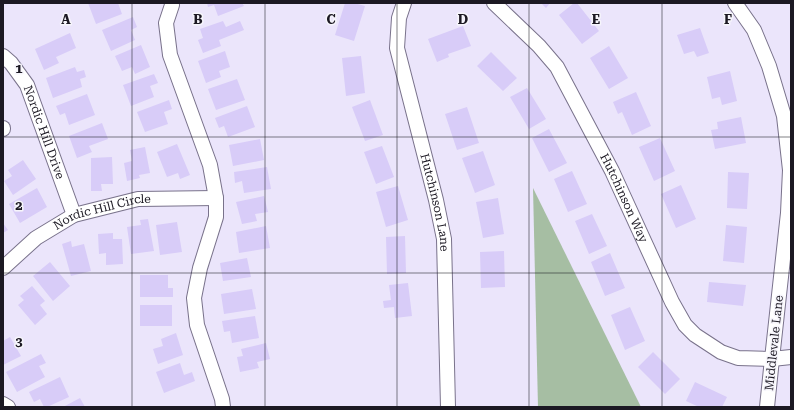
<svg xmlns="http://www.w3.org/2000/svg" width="794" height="410" font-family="'Roboto Serif',serif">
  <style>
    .green { fill: #a6bea3 }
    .building { fill: #d8ccf8 }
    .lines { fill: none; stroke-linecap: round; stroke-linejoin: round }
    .minor-casing { stroke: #79728b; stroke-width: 16 }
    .minor { stroke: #fff; stroke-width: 14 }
    .grid { fill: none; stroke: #1c1923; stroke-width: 1; stroke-opacity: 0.55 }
    .labels { text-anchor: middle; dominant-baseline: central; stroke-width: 3; stroke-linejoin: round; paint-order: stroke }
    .street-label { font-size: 12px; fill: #1c1923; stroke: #f6f5fb }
    .grid-label { font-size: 13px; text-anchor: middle; font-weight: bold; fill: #1c1923; stroke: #f6f5fb; stroke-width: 3; stroke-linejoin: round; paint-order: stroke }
  </style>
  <rect width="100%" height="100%" fill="#ebe5fb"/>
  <path class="green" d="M533 188 641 407H538Z"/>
  <path class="building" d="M88 3H118L122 14 96 24Z
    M207 3H242L244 6 218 16 214 5 208 7Z
    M345 3H354L365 6 354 41 335 35Z
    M541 3H550L546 8Z
    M574 3H577L599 31 582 44 559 15Z
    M133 17 137 27 131 30 135 40 111 51 102 30Z
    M223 21 226 27 240 21 244 30 219 40 221 46 203 53 198 40 203 38 200 29Z
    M463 26 471 46 448 54 449 57 437 62 428 39Z
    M700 28 709 53 697 57 694 51 684 54 677 35Z
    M70 33 76 48 56 57 59 63 44 70 35 49Z
    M141 45 150 67 135 74 132 67 122 71 115 56Z
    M609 46 628 78 609 89 590 58Z
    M225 51 230 67 219 71 221 77 206 83 198 61Z
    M491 52 517 78 503 91 477 66Z
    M361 56 365 93 346 96 342 58Z
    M75 67 77 72 84 70 86 77 80 79 82 87 53 98 46 78Z
    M730 71 737 101 722 105 720 97 712 99 707 77Z
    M154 74 158 83 150 86 154 97 131 106 123 85Z
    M237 79 245 100 216 110 208 89Z
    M527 88 546 119 529 129 510 97Z
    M636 92 651 126 632 135 622 112 618 114 613 102Z
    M87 94 95 115 69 125 65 113 60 115 56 106Z
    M169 100 172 109 164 112 168 124 145 132 137 112Z
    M370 100 383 135 365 141 352 107Z
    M247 106 255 127 228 137 224 126 219 128 215 118Z
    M467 107 479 143 457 150 445 114Z
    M741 117 746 143 715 149 711 130 718 129 717 122Z
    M102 123 108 139 89 146 92 152 77 158 69 136Z
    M549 129 567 163 549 172 532 138Z
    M660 138 675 171 654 181 639 147Z
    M260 139 264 160 233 166 229 145Z
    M177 144 190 175 180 179 178 173 167 177 157 152Z
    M382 146 394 177 376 184 364 152Z
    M145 147 150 173 139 175 140 178 127 181 124 163 132 161 130 150Z
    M483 151 495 185 475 193 462 158Z
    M112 157 113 184H101L102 191H91V158Z
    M23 160 36 179 13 195 4 181 12 176 8 170Z
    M267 167 271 189 244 193 242 181 235 183 234 172Z
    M572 171 587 204 568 212 554 179Z
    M728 172 749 173 747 209 727 208Z
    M681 185 696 219 676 228 661 194Z
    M398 186 408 220 386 227 376 192Z
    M37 188 47 207 20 223 9 204Z
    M264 196 268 212 255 214 257 221 242 224 236 202Z
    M498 198 504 234 483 238 476 202Z
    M592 214 607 246 589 254 575 221Z
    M148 219 154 251 131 254 127 227 141 225 140 220Z
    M177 222 182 252 160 255 156 225Z
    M3 223 8 230 3 233Z
    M726 225 747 227 744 263 723 261Z
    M266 226 270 248 239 253 236 232Z
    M113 233V239H122L123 264 106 265V253L99 254 98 234Z
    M405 236 406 273 387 274 386 237Z
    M71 241 72 247 84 244 91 271 71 276 62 244Z
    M504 251 505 287 481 288 480 252Z
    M610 253 625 288 605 296 591 262Z
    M247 258 251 277 223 281 220 263Z
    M50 262 70 286 53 301 33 276Z
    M140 275H168V288H173V297H140Z
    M709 282 746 285 743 306 707 302Z
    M408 283 412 316 395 318 394 307 384 308 383 301 391 300 389 285Z
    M32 286 45 301 40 305 47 314 35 325 18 305 24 300 20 296Z
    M252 289 256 309 224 314 221 294Z
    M140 305H172V326H140Z
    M630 307 645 341 625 350 611 315Z
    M255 316 259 338 232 343 230 331 224 332 222 321Z
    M176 333 183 355 158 364 153 349 163 346 161 339Z
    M10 337 21 356 3 365V341Z
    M266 343 270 359 257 362 259 368 240 372 237 357 243 356 241 349Z
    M653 352 680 379 665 394 638 367Z
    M41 354 46 363 39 366 45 377 17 392 6 372Z
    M180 363 184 375 192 372 195 381 164 393 156 372Z
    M60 377 69 397 47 407H44L40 399 34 402 29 392Z
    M695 382 727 397 722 407H699L686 401Z
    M80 398 85 407H63Z"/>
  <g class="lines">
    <g class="minor-casing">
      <g id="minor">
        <path id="s1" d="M404 3 399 18 397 48 436 200 444 239 448 407"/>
        <path id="s2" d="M494 3 539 46 557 67 612 171 672 302 685 325 695 335 721 352 738 358 772 359 791 357"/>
        <path d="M735 3 754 30 769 66 784 116 790 170 788 213 772 359 767 407"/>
        <path d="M172 5 166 23 170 55 210 165 216 198V217L200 268 194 298 197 325 222 399 223 407"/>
        <path id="s3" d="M3 56 11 63 27 85 74 215"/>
        <path d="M3 128V129"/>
        <path id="s4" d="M3 268 36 238 74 215 138 199 216 198"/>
        <path d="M3 404 8 407"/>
      </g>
    </g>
    <use href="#minor" class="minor"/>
  </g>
  <path class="grid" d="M132 3V407M265 3V407M397 3V407M529 3V407M662 3V407M3 137H791M3 273H791"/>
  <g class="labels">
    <g class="street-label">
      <text stroke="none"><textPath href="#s3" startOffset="88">Nordic Hill Drive</textPath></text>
      <text stroke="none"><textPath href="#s2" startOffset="237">Hutchinson Way</textPath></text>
      <text stroke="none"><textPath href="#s1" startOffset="205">Hutchinson Lane</textPath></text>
      <text stroke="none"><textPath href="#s4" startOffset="117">Nordic Hill Circle</textPath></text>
      <text transform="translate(774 343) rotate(-84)">Middlevale Lane</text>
    </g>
  </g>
  <g class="grid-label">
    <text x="66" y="24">A</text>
    <text x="198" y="24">B</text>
    <text x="331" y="24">C</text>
    <text x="463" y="24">D</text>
    <text x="596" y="24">E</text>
    <text x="728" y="24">F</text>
    <text x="19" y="73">1</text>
    <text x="19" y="210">2</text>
    <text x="19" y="346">3</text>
  </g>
  <rect width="794" height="410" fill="none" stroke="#1c1923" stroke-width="8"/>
</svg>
